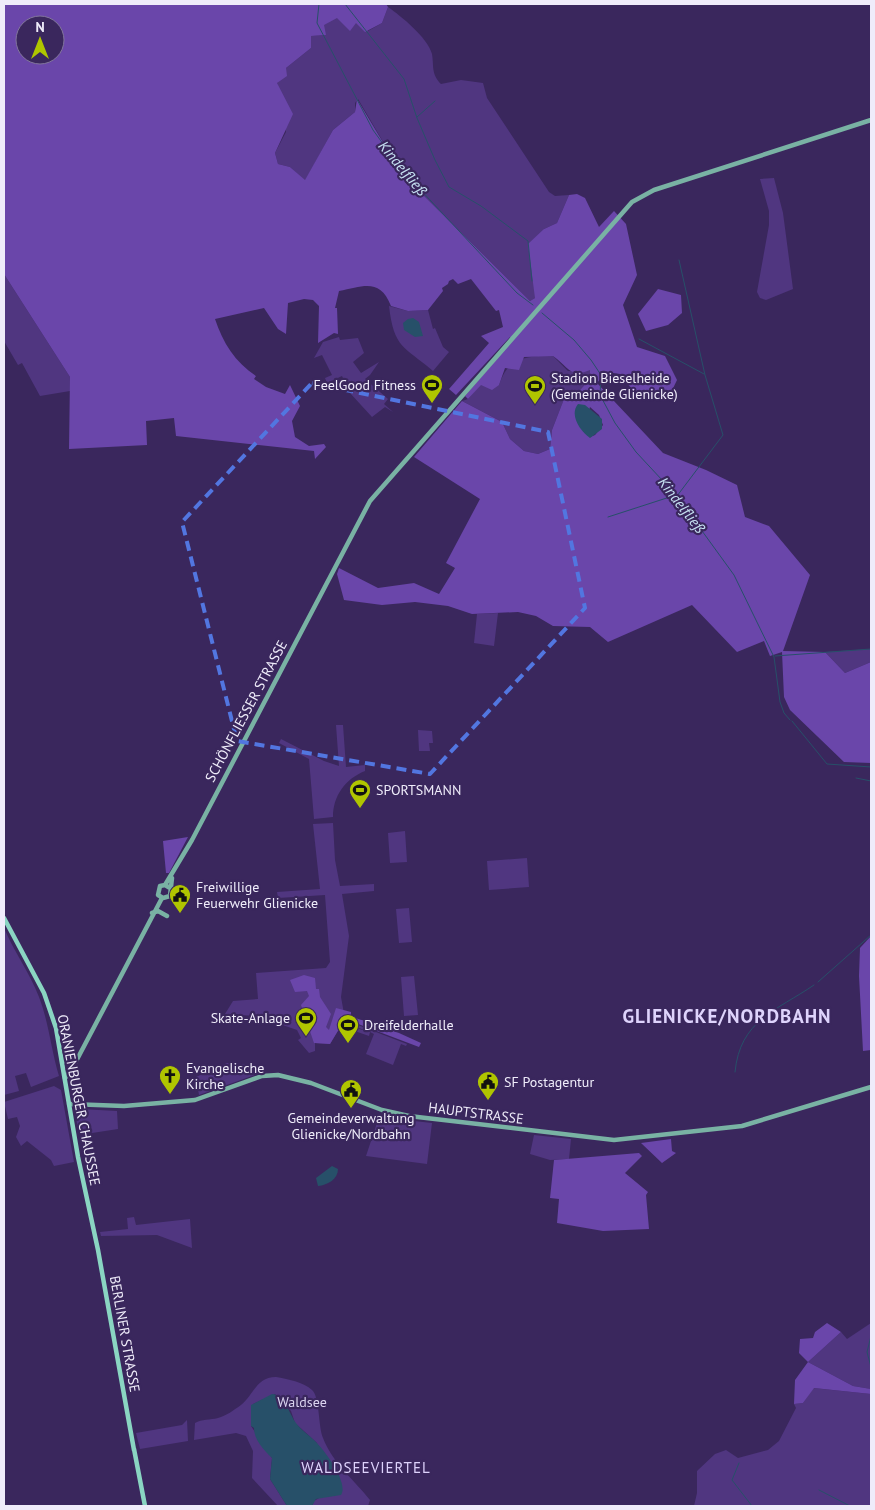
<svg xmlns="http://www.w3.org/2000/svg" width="875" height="1510" font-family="'PT Sans',sans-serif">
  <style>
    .green { fill: #503680 }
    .forest { fill: #6a46aa; fill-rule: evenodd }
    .water { fill: #275069 }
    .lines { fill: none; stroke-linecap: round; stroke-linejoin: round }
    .stream { stroke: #275069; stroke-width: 1 }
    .secondary { stroke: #79b2a4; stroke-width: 4.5 }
    .primary { stroke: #8ad5c2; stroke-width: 4.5 }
    .marked { fill: none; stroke: #5276e0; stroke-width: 4; stroke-dasharray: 10 6; stroke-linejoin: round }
    .labels { text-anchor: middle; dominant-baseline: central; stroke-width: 4.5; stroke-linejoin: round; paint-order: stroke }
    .poi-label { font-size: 14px; fill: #efecfa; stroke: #3a275d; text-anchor: start }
    .street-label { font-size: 14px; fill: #efecfa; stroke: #3a275d }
    .park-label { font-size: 14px; fill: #dbd4ef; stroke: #3a275d }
    .water-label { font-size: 15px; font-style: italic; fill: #c6e1f2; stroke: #3a275d }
    .neighbourhood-label { font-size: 15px; letter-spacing: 1px; fill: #ded3fc; stroke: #3a275d }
    .district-label { font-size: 19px; font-weight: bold; letter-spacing: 1px; fill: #ded3fc; stroke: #3a275d }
  </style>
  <rect width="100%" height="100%" fill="#3a275d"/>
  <path class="green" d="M346 4 368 31 382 23 388 7C401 16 428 38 432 54 434 66 431 74 441 84L461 80 483 83 487 98 549 192 555 196 569 195 557 223 544 229 535 298 530 301 402 174 358 99 355 103V112L333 130 305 181 290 167 278 164 275 153 286 132 277 83 286 68 311 48V36L326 35 308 13Z
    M774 178 783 213 793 289 766 300 760 298 757 292 769 225V211L760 179Z
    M4 274 70 377V391L40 396 22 363 18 365 4 341Z
    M389 306 408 311 428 310 433 329 435 328 443 347 449 352 433 371C404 346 394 349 389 306Z
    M339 337 340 340 358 338 364 353 353 362 361 373 379 362 370 375 365 379 388 399 384 404 393 412 385 407 372 417 350 393 342 376 327 383 325 378 332 375 322 355 314 358 323 342Z
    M538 356H553L568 371 590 370V379L580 390 564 399 552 430 550 449 538 454 524 451 510 439 502 422 462 401 468 399 481 384 499 385C507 363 515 359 538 356Z
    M498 613 494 646 474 643 477 614Z
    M871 649V662L845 673 825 652Z
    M336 725H343L346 767 365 765V771C345 779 333 796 333 817L314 819 309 759 279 743 281 739 324 761 339 766Z
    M418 730 432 731 433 743H429L430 751H419Z
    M333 823 335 860 340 886 374 884V891L342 894 349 936 341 997 345 1019 330 1044 315 1043V1051L309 1053 298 1040 301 1038 297 1030 274 1022 260 1023 258 1016 225 1014 233 1001 258 999 256 973 326 968 330 962 325 895 278 898 277 892 320 889 313 824Z
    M405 831 407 862 390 863 388 833Z
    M527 858 529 887 489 890 487 861Z
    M409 908 412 942 399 943 396 909Z
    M4 928C14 952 30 973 39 997 49 1023 51 1050 59 1076L31 1087 26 1073 15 1076 19 1091 4 1095Z
    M414 976 418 1015 404 1016 401 977Z
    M350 1022 407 1044 406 1046 401 1044 393 1065 366 1054 374 1034 370 1032 369 1036 349 1029 350 1026 369 1032 349 1024Z
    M227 1063 242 1064 266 1071 199 1095 196 1077Z
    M54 1086 61 1090 74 1162 54 1166 51 1160 27 1141 21 1146 16 1137 20 1126 17 1117 8 1119 4 1102Z
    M80 1109 117 1111 118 1129 79 1135 75 1112Z
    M380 1114 405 1120 432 1123 427 1164 366 1156Z
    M534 1135 571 1139 569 1159 550 1160 530 1154Z
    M134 1217 136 1225 190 1219 192 1248 157 1235 101 1236 100 1232 128 1229 127 1218Z
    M871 1323V1389L853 1386 808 1362 841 1332 847 1339Z
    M276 1377C287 1379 304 1382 312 1390 320 1397 318 1426 323 1438 332 1462 355 1481 370 1500L368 1506H312L314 1501 319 1498 339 1475 316 1442 295 1423 291 1411 275 1394 253 1404 251 1426 272 1458 270 1479 287 1506H278L252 1478 253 1451 246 1436 236 1433 194 1440 195 1423C202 1419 210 1420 218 1418 226 1416 234 1410 241 1405 254 1395 256 1377 276 1377Z
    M813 1388 871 1394V1506H694L697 1493V1471L715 1454 726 1450 738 1458 768 1450 779 1441 796 1408 794 1404 803 1403Z
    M187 1420 188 1441 140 1449 136 1433 182 1425Z"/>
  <path class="forest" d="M4 4H386L388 7 382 23 365 32 356 23 350 31 337 18 324 25 326 35 311 36V48L286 68 287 76 277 83 293 114 275 153 278 164 290 167 305 180 333 130 355 112 357 99 402 174 530 301 535 298 528 244 544 229 557 223 569 195 577 194 585 198 599 227 614 211 626 224 637 275 623 305 637 347 665 356 677 380 667 401 637 396 620 374 606 372 597 383 663 453 706 470 737 485 745 517 769 526 810 575 783 651 825 652 845 673 871 662V763L844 762 790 710 784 697 782 652 770 656 764 641 737 652 692 605 608 642 590 627 553 626 536 616 518 612 472 614 448 606 415 602 382 605 344 600 337 574 339 568 378 588 414 583 439 594 455 568 446 563 480 499 414 457 462 401 502 422 510 439 524 451 538 454 550 449 552 430 564 399 580 390 590 379V370C570 379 568 366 553 356L524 357 519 370 505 368 499 385 492 390 481 385 468 399 465 396 512 341 510 337 456 395 449 389 489 343 481 336 503 327 499 310 496 311 471 279 458 284 453 279 449 281 448 284 442 288 443 291 428 310 408 311 391 306C380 278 364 286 339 291L335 308H337L338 334 334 333 318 343 319 306 313 300 304 299 288 303 286 334 278 329 264 308 215 319C223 343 235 362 256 376L254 379 266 387 285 394 290 385 300 406 292 421 295 437 309 446 324 444 326 447 315 459 314 451 176 436 174 418 146 421 147 445 69 449 70 377 4 274ZM25 25H55V55H25ZM590 407 599 415 603 425 595 435 590 437 583 431Z
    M658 289 681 295 682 313 668 325 646 331 638 314Z
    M188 837 169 873H166L163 841Z
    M871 936V1050L863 1051 859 976 860 948Z
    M304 975 315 978 316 989H319L320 997 331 1014 326 1027 329 1030 336 1008 351 1012V1016C358 1020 378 1024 386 1024L388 1028 421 1043 419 1047 345 1019 330 1044 314 1043 301 1005 309 996 307 991 295 992 290 980Z
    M671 1139 672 1151 676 1153 662 1163 641 1143Z
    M639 1153 642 1156 625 1173 648 1192 646 1195 649 1229 603 1231 557 1223 559 1199 550 1198 554 1160Z
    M827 1323 841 1332 808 1362 853 1386 871 1389V1394L814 1388 803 1403 794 1404 795 1380 808 1362 799 1353 800 1339 813 1338 815 1332Z"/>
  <path class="water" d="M408 319 413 318 419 322 423 336 415 337 404 330 403 323Z
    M578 404 585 405 602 419V429L590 438C580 431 569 415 578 404Z
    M332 1166 338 1169C338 1179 328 1185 318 1186L316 1178Z
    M272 1394C284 1394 290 1415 296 1423 301 1430 309 1435 316 1442 325 1451 349 1483 341 1495L316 1499 312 1506H287L270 1479 272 1458C264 1450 254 1440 254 1428L251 1426V1405Z"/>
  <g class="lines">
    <path class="stream" d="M319 4 317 23 373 130 402 170 517 293 533 305
      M345 4 404 79 417 118 435 160 449 187 481 206 528 241 532 281
      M417 117 435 101
      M542 313 574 340 591 360 601 375 600 395 615 423 636 452 676 495 734 575 774 657 780 702 784 713 790 720
      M639 339 704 374
      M677 496 723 435 705 375 679 260
      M608 517 676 495
      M775 656 871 649
      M792 721 827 764 871 767
      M856 778 871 781
      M818 982 871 935
      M735 1072C740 1020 776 1011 814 985
      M871 1336 867 1352 871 1367
      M739 1463 732 1480 752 1506
      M819 1490 850 1506"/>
    <path class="secondary" d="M165 885 192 840 370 501 632 202 654 190 871 120
      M170 888 165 885 160 886 158 895 163 898 170 896 172 878
      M152 913 158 911 167 916
      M62 1058 68 1064 75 1061
      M65 1078 72 1069 162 898
      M69 1104 124 1106 195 1100 262 1076 278 1075 311 1083 382 1110 409 1116 614 1140 742 1126 871 1087"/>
    <path class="primary" d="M4 918 44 993 56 1028 78 1157 98 1250 134 1450
      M134 1449 145 1506"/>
  </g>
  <path class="marked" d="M312 383 548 432 585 608 430 774 237 741 182 522Z"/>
  <defs>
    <g id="stadium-pin" transform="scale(1.125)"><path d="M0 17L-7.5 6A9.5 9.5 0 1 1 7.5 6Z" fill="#b0c500" stroke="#3a275d"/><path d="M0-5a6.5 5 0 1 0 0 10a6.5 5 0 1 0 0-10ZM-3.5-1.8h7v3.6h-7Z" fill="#111"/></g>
    <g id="civic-pin" transform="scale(1.125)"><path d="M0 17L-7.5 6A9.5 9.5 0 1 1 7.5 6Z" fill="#b0c500" stroke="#3a275d"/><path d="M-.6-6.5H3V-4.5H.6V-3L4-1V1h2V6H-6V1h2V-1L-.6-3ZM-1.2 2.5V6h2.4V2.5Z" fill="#111"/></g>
    <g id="church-pin" transform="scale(1.125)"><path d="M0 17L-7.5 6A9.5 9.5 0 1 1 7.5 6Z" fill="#b0c500" stroke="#3a275d"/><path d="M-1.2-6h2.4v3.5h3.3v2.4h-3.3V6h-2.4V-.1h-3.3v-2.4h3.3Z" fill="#111"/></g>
  </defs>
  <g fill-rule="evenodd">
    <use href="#stadium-pin" x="432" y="385"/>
    <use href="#stadium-pin" x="535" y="386"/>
    <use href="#stadium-pin" x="360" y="790"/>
    <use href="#civic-pin" x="180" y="895"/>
    <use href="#stadium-pin" x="306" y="1018"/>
    <use href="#stadium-pin" x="348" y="1025"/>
    <use href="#church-pin" x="170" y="1076"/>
    <use href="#civic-pin" x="488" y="1082"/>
    <use href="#civic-pin" x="351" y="1090"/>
  </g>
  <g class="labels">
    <g class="poi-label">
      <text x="551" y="378">Stadion Bieselheide<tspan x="551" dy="16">(Gemeinde Glienicke)</tspan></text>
      <text x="416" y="385" text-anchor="end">FeelGood Fitness</text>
      <text x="376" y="790">SPORTSMANN</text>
      <text x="196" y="887">Freiwillige<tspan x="196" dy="16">Feuerwehr Glienicke</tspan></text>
      <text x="290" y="1018" text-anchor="end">Skate-Anlage</text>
      <text x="364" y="1025">Dreifelderhalle</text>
      <text x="186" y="1068">Evangelische<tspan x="186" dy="16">Kirche</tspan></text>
      <text x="504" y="1082">SF Postagentur</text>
      <text x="351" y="1118" text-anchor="middle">Gemeindeverwaltung<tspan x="351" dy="16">Glienicke/Nordbahn</tspan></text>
    </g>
    <g class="street-label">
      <text transform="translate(246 711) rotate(-62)">SCHÖNFLIESSER STRASSE</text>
      <text transform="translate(79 1100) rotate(79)">ORANIENBURGER CHAUSSEE</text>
      <text transform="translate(476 1113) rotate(7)">HAUPTSTRASSE</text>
      <text transform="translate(125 1334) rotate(80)">BERLINER STRASSE</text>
    </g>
    <g class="park-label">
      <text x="302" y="1402">Waldsee</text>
    </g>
    <g class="water-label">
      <text transform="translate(403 168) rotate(50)">Kindelfließ</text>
      <text transform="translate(682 505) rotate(52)">Kindelfließ</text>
    </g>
    <g class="neighbourhood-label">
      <text x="366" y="1467">WALDSEEVIERTEL</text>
    </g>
    <g class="district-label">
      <text x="727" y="1016">GLIENICKE/NORDBAHN</text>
    </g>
  </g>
  <rect width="875" height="1510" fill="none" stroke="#efecfa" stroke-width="10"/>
  <g transform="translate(40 40)"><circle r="24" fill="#3a275d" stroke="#82769c"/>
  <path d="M0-4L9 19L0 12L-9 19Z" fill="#b0c500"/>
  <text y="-8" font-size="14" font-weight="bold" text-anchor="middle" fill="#efecfa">N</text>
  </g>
</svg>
